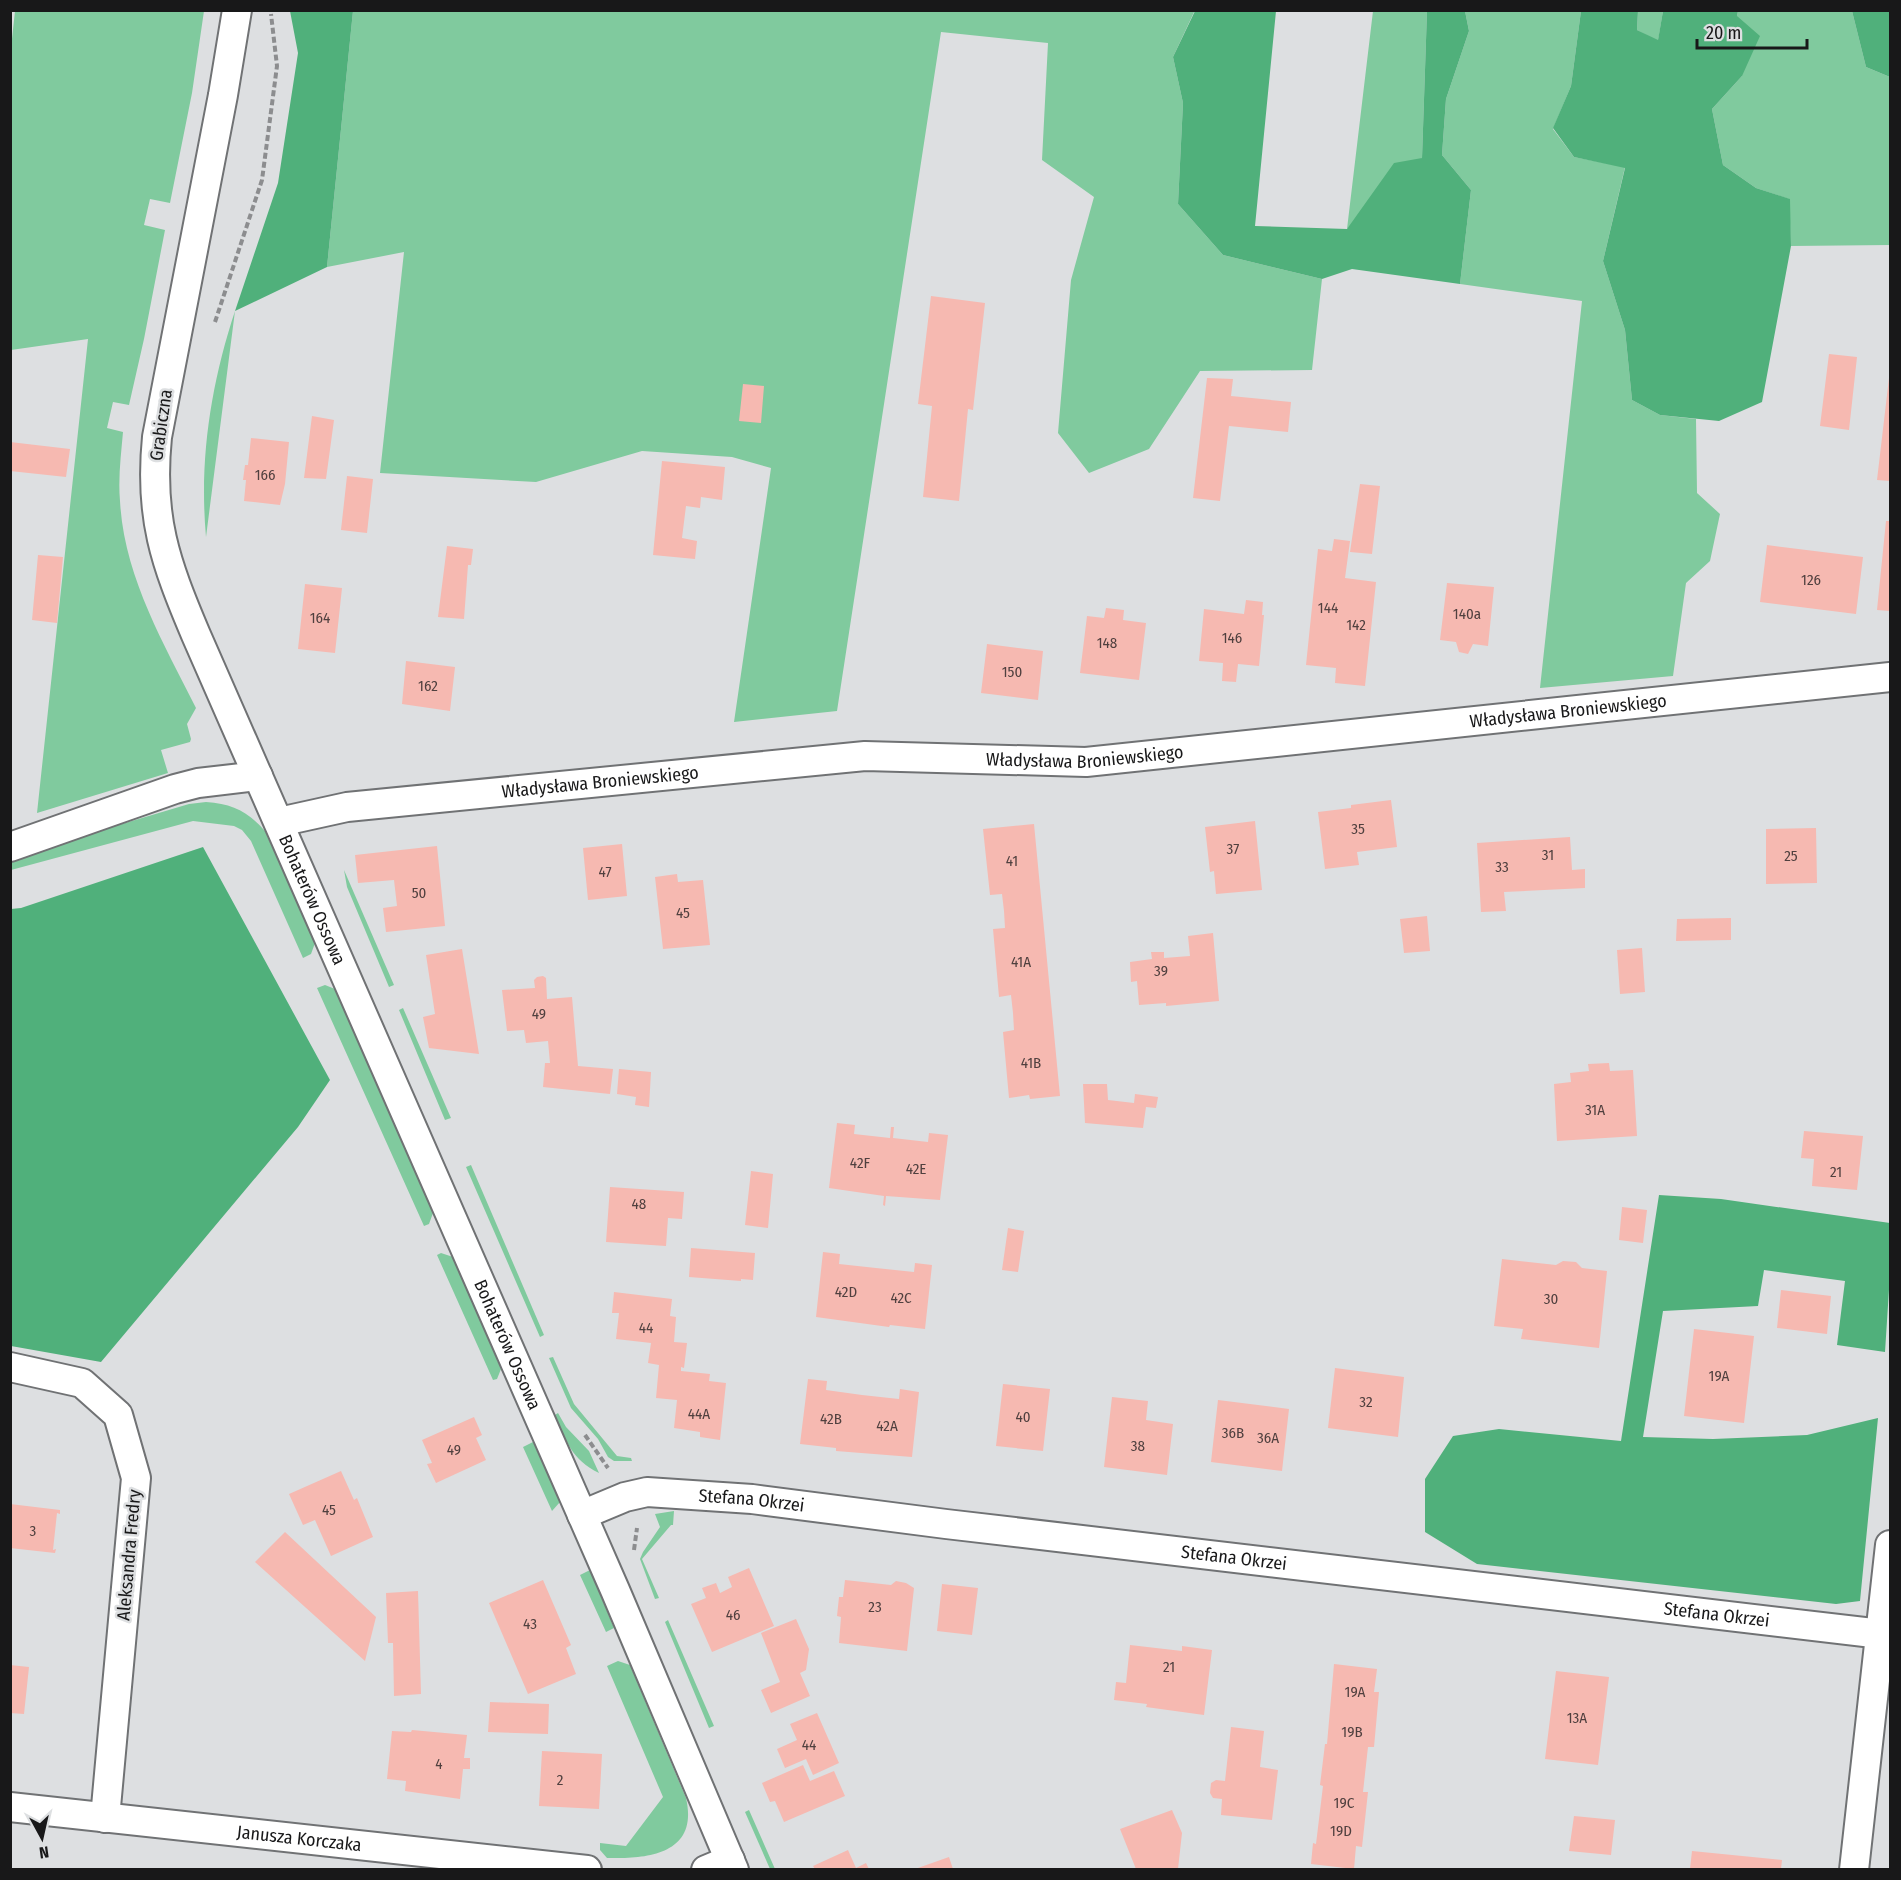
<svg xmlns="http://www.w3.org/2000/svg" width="1901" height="1880" font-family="'Fira Sans Condensed',sans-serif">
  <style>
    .green { fill: #80ca9e }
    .forest { fill: #50b07b }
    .building { fill: #f6b9b1 }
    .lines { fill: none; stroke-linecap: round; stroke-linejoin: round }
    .street-casing { stroke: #707274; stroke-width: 32 }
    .path { stroke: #8c8d8f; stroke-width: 4; stroke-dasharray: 6 3; stroke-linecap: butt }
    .street { stroke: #fff; stroke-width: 28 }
    .labels { text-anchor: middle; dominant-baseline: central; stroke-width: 5; stroke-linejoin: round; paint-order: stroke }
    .number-label { font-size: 15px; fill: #50403f }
    .street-label { font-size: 18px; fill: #181819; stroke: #dddfe1 }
  </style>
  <rect width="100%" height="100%" fill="#dddfe1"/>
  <path class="green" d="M1195 10 1173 57 1183 103 1178 204 1223 255 1322 279 1312 370 1200 371 1149 449 1089 473 1058 433 1071 280 1094 197 1042 160 1048 43 941 32 837 711 734 722 771 468 732 457 642 451 536 482 380 473 404 252 327 267 353 11Z
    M15 11H204L192 93 170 203 150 199 144 225 165 230 144 339 129 405 113 402 107 428 123 432C121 455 118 478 120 501 124 576 163 642 196 708L187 724 191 739 190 742 161 750 168 773 37 813 88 339 11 350 10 57Z
    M1373 11H1427L1422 158 1347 229Z
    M1465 11H1581L1571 86 1553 129 1574 157 1625 167 1603 261 1625 330 1632 400 1660 415 1696 419 1697 493 1720 514 1710 561 1686 583 1673 676 1540 688 1582 301 1460 284 1471 190 1442 155 1446 99 1469 31Z
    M1638 11H1663L1658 41 1637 30Z
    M1738 11H1852L1866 67 1890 77V245L1791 246 1789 199 1756 188 1723 165 1712 109 1742 76 1737 16Z
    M235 311 206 537C199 459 211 384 235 311Z
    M206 802C233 804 247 811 265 831L315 943 311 954 303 958 251 841 242 830 234 826 193 821 11 870V857L189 804Z
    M344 870 394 985 389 987 347 887Z
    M325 985 335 989 433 1213 429 1224 424 1226 317 988Z
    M403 1008 451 1118 445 1120 399 1010Z
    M471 1165 544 1335 540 1337 466 1167Z
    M441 1253 453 1257 501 1369 497 1379 493 1380 437 1255Z
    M553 1357 574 1404 617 1456 631 1458 632 1461H614L608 1457 598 1439 571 1408 549 1358Z
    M558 1413 566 1427 589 1451 599 1473C572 1460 566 1441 555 1415Z
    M533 1442 560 1502 552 1511 523 1447Z
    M674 1511 673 1525H671L642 1559 659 1598 655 1599 640 1559 643 1552 660 1527 655 1514Z
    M590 1570 614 1628 606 1632 580 1575Z
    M668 1620 714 1726 709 1728 665 1622Z
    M618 1661 630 1665 686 1798C699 1854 648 1859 607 1858L600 1850V1843L626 1846 663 1797 607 1666Z
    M749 1810 775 1869H770L745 1812Z"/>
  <path class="forest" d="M290 11H353L327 267 235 311 278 183 298 53Z
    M1195 11H1276L1255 226 1347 229 1394 163 1422 158 1427 11H1465L1469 31 1446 99 1442 155 1471 190 1460 284 1352 269 1322 279 1223 255 1178 204 1183 103 1173 57Z
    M1581 11H1638L1637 30 1658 40 1663 11H1738L1737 16 1760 36 1742 76 1712 109 1723 165 1756 188 1790 199 1791 246 1762 402 1719 421 1660 415 1632 400 1625 330 1603 261 1625 168 1574 157 1553 128 1571 86Z
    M1852 11H1890V77L1866 67Z
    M203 847 330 1080 298 1127 101 1362 11 1346V909L21 908Z
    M1659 1195 1721 1199 1890 1223V1274L1885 1352 1837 1345 1845 1281 1764 1270 1758 1306 1663 1311 1643 1437 1713 1439 1807 1435 1878 1418 1860 1601 1836 1604 1477 1564 1425 1532V1479L1453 1436 1499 1429 1621 1441Z"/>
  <path class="building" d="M931 296 985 303 973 410 968 409 959 501 923 497 932 406 918 404Z
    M1829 354 1857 357 1849 430 1820 426Z
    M1207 378 1233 379 1231 396 1291 402 1288 432 1229 426 1220 501 1193 498Z
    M1889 378H1890V481L1877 480Z
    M743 384 764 386 761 423 739 421Z
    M312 416 334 420 326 479 304 478Z
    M251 438 289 442 285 484 280 505 244 501 246 480H243L245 465H248Z
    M10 442 70 449 66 477 10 471Z
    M662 461 725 467 722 500 701 497 700 508 686 506 682 538 697 541 695 559 653 555Z
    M347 476 373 479 367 533 341 530Z
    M1360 484 1380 486 1372 554 1350 552Z
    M1886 521H1890V611L1877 610Z
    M1334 539 1350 541 1345 578 1376 582 1365 686 1335 683 1336 668 1306 665 1318 549 1332 551Z
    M1767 545 1863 557 1856 614 1760 602Z
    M447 546 473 549 471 565H468L464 619 438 617Z
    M38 555 63 557 57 623 32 620Z
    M1447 583 1494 587 1488 646 1473 644 1468 654 1459 652 1456 642 1440 640Z
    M305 584 342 588 335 653 298 649Z
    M1246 600 1263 602 1262 615H1264L1259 666 1238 664 1236 682 1222 681 1223 663 1199 661 1204 609 1244 614Z
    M1106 608 1124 610 1123 620 1146 623 1139 680 1080 673 1087 616 1104 618Z
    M987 644 1043 651 1038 700 981 693Z
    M406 661 455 667 450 711 402 704Z
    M1391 800 1397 847 1357 852 1359 865 1325 869 1318 812 1351 808V805Z
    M1255 821 1262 890 1216 894 1214 871 1210 872 1205 827Z
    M1034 824 1060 1096 1030 1099 1029 1095 1009 1098 1003 1032 1014 1030 1013 1013 1011 995 999 997 993 929 1005 928 1004 911 1002 894 990 895 983 829Z
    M1816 828 1817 883 1766 884V829Z
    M1570 837 1572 870 1585 869V888L1504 892 1506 911 1481 912 1477 843Z
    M622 844 627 896 588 900 583 848Z
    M437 846 445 926 386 932 383 908 397 906 394 880 358 883 355 855Z
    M677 874 678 882 703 880 710 945 663 949 655 877Z
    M1427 916 1430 951 1404 953 1400 919Z
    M1731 918V940L1676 941 1677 919Z
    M1213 933 1219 1001 1166 1006V1003L1139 1005 1137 981 1131 982 1130 962 1152 959 1151 952H1164V958L1190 956 1188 936Z
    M1642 948 1645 992 1620 994 1617 950Z
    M462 949 479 1054 429 1048 423 1017 435 1014 426 955Z
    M543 976 546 978 547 999 572 997 578 1066 613 1069 610 1094 543 1087 545 1063H550L548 1041 526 1043 524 1030 507 1031 502 990 535 988 534 980 537 977Z
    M1609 1063 1610 1071 1633 1070 1637 1136 1557 1141 1554 1084 1571 1082 1570 1073 1589 1071 1588 1064Z
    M619 1069 651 1072 649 1107 635 1105 636 1097 617 1094Z
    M1083 1084H1107L1108 1100 1134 1103 1135 1094 1158 1097 1156 1108 1146 1107 1143 1128 1085 1123Z
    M837 1123 855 1125 854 1134 890 1138 891 1127H894L893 1138 928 1142 929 1133 948 1135 940 1200 886 1196 885 1206 883 1205 884 1196 829 1188Z
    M1804 1131 1863 1136 1857 1190 1812 1186 1814 1159 1801 1158Z
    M751 1171 773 1174 768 1228 745 1225Z
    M610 1187 684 1192 682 1219 668 1218 666 1246 606 1242Z
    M1622 1207 1647 1210 1643 1243 1619 1240Z
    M1008 1228 1024 1231 1018 1272 1002 1270Z
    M691 1248 755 1253 753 1280 741 1279V1281L689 1277Z
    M823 1252 840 1254 839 1264 876 1268 914 1272 915 1263 932 1265 925 1329 890 1325 889 1327 816 1317Z
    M1502 1259 1556 1265 1563 1261 1576 1262 1582 1268 1607 1271 1599 1348 1521 1339 1523 1329 1494 1326Z
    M1781 1290 1831 1296 1827 1334 1777 1328Z
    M614 1292 672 1299 670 1316 676 1317 674 1342 687 1343 684 1368 681 1367V1371L710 1374 709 1381 726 1383 720 1440 700 1437V1432L674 1428 677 1400 656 1398 659 1365 648 1363 651 1343 616 1339 619 1313H612Z
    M1694 1329 1754 1336 1744 1423 1684 1416Z
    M1335 1368 1404 1377 1398 1437 1328 1428Z
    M808 1379 827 1381 826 1390 862 1395 899 1399 900 1389 919 1392 912 1457 836 1451V1448L800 1444Z
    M1003 1384 1050 1389 1043 1451 996 1446Z
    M1112 1397 1148 1401 1146 1420 1173 1424 1167 1475 1104 1467Z
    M1218 1400 1289 1409 1282 1471 1211 1462Z
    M474 1417 482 1435 476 1438 486 1460 436 1483 427 1464 432 1463 422 1440Z
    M341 1471 354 1500 357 1498 373 1537 331 1556 315 1520 303 1525 289 1494Z
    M10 1504 60 1510V1514L57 1513 53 1550 56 1549 55 1553 10 1548Z
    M285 1532 376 1617 365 1661 255 1562Z
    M749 1568 774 1626 712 1652 691 1604 706 1598 702 1588 716 1583 720 1593 732 1587 728 1577Z
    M543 1580 571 1645 566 1648 576 1674 528 1694 489 1603Z
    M845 1580 891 1585 896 1581 906 1583 914 1588 907 1651 839 1643 841 1617 837 1616 839 1597H843Z
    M942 1584 978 1588 972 1635 937 1631Z
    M418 1591 421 1694 394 1696 393 1643H388L386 1593Z
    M796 1619 809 1649 806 1670 800 1673 810 1696 771 1713 761 1690 780 1682 761 1633Z
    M1130 1645 1182 1651V1646L1212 1650 1204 1715 1146 1707 1147 1704 1114 1700 1116 1682 1126 1683Z
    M1334 1664 1377 1669 1374 1692H1379L1374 1747H1368L1363 1792H1368L1362 1847 1356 1846 1354 1869 1311 1864 1313 1843 1316 1844 1323 1786 1320 1785 1325 1744H1327Z
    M10 1665 29 1667 24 1714 10 1713Z
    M1556 1671 1609 1677 1598 1765 1545 1759Z
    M490 1702 549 1704 548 1734 488 1732Z
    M817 1713 839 1763 813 1775 806 1759 785 1768 777 1749 797 1740 790 1724Z
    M1231 1727 1264 1731 1260 1767 1278 1770 1272 1820 1221 1815 1222 1799 1213 1798 1210 1793 1211 1783 1216 1780 1225 1781Z
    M412 1730 467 1735 464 1758H470V1769H463L460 1799 405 1791 406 1781 387 1779 392 1731 411 1732Z
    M542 1751 602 1754 599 1809 539 1806Z
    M803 1765 810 1781 834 1771 845 1796 784 1822 775 1801 770 1802 762 1783Z
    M1172 1810 1182 1833 1178 1869H1136L1120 1829Z
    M1574 1816 1615 1820 1611 1855 1569 1851Z
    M848 1850 856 1868 866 1863 869 1869H815L813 1866Z
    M1692 1851 1782 1860 1781 1869H1690Z
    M949 1857 953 1869H915Z"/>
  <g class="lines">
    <g class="street-casing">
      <g id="street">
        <path id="s1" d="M237 10 223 95 157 437C149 517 165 562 196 635L615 1590 734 1870"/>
        <path id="s2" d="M279 822 347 807 865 756 1086 762 1890 677"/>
        <path d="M10 847 175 789 198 783 258 776"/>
        <path d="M10 1367 82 1383 118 1415 136 1478 105 1818"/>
        <path id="s3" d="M582 1515 625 1497 647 1492 752 1499 946 1524 1890 1635"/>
        <path id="s4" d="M10 1807 587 1870"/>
        <path d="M706 1870 730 1860"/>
        <path d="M1854 1870 1890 1545"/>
      </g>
    </g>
    <path class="path" d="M215 322 262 180 277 66 271 14
      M585 1435 608 1468
      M634 1550 637 1528"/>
    <use href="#street" class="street"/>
  </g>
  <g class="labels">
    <g class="number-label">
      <text x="265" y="475">166</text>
      <text x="1811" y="580">126</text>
      <text x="1328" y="608">144</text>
      <text x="1467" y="614">140a</text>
      <text x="320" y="618">164</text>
      <text x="1356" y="625">142</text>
      <text x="1232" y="638">146</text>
      <text x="1107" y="643">148</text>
      <text x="1012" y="672">150</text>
      <text x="428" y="686">162</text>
      <text x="1358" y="829">35</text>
      <text x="1233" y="849">37</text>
      <text x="1548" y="855">31</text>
      <text x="1791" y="856">25</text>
      <text x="1012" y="861">41</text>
      <text x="1502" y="867">33</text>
      <text x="605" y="872">47</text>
      <text x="419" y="893">50</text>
      <text x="683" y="913">45</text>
      <text x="1021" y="962">41A</text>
      <text x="1161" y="971">39</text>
      <text x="539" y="1014">49</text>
      <text x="1031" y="1063">41B</text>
      <text x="1595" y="1110">31A</text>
      <text x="860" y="1163">42F</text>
      <text x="916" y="1169">42E</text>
      <text x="1836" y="1172">21</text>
      <text x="639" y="1204">48</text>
      <text x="846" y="1292">42D</text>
      <text x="901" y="1298">42C</text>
      <text x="1551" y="1299">30</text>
      <text x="646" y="1328">44</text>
      <text x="1719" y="1376">19A</text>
      <text x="1366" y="1402">32</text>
      <text x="699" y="1414">44A</text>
      <text x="1023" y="1417">40</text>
      <text x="831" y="1419">42B</text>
      <text x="887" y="1426">42A</text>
      <text x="1233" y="1433">36B</text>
      <text x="1268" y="1438">36A</text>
      <text x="1138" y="1446">38</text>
      <text x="454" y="1450">49</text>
      <text x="329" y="1510">45</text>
      <text x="33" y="1531">3</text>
      <text x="875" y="1607">23</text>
      <text x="733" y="1615">46</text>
      <text x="530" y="1624">43</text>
      <text x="1169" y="1667">21</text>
      <text x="1355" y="1692">19A</text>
      <text x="1577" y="1718">13A</text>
      <text x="1352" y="1732">19B</text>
      <text x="809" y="1745">44</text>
      <text x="439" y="1764">4</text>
      <text x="560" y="1780">2</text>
      <text x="1344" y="1803">19C</text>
      <text x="1341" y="1831">19D</text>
    </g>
    <g class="street-label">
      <text transform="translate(161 425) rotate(-82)">Grabiczna</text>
      <text stroke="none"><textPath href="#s2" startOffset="1296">Władysława Broniewskiego</textPath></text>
      <text stroke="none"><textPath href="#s2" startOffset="810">Władysława Broniewskiego</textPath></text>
      <text stroke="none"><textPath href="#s2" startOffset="324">Władysława Broniewskiego</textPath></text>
      <text stroke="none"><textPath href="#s1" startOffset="928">Bohaterów Ossowa</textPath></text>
      <text stroke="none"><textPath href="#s1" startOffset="1414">Bohaterów Ossowa</textPath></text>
      <text stroke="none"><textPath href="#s3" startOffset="174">Stefana Okrzei</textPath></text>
      <text transform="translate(129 1555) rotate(-85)">Aleksandra Fredry</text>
      <text stroke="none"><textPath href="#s3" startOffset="660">Stefana Okrzei</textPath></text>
      <text stroke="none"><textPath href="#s3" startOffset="1146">Stefana Okrzei</textPath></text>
      <text stroke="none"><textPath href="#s4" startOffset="291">Janusza Korczaka</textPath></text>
    </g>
  </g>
  <rect width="1901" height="1880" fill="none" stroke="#181819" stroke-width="24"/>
  <g transform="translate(42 1838) rotate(172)" stroke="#dddfe1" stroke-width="4.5" paint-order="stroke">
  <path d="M0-4.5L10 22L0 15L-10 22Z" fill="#181819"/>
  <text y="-9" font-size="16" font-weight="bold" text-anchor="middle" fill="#181819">N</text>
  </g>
  <path d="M1697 39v9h110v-9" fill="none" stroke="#181819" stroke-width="3"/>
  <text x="1706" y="39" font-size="18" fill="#181819" stroke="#dddfe1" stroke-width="4.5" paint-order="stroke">20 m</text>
</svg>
